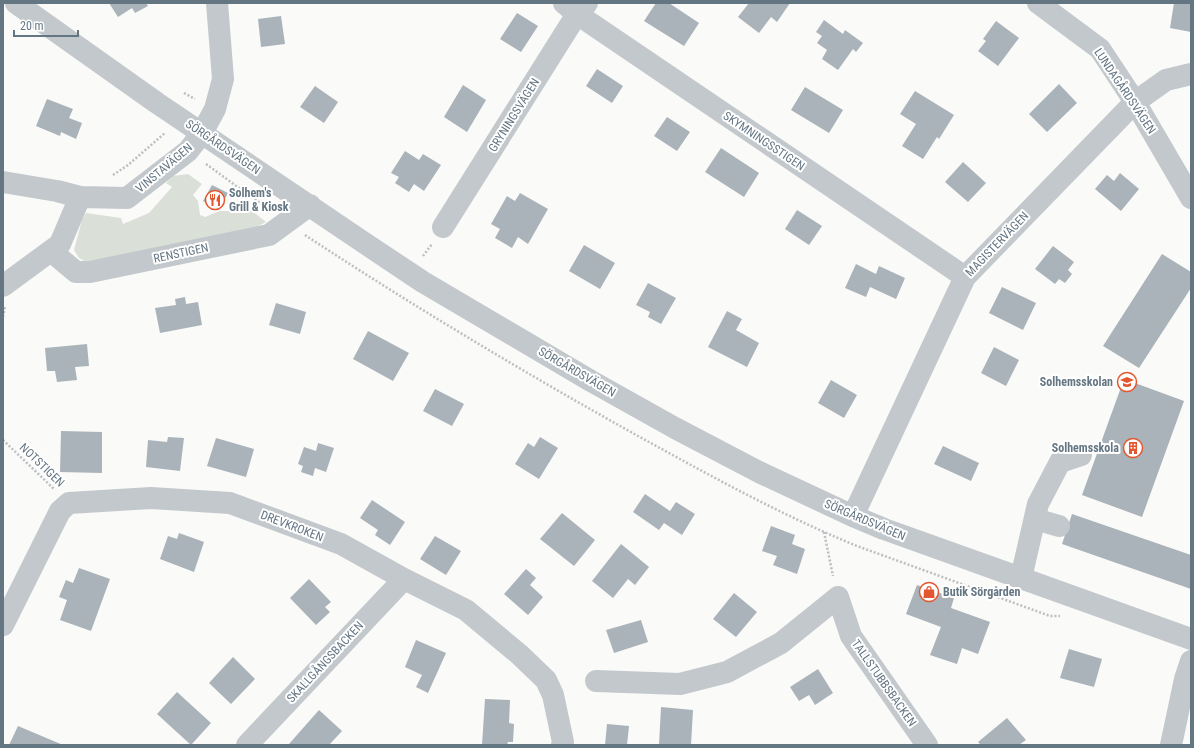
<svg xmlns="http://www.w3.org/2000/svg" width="1194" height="748" font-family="'Roboto Condensed',sans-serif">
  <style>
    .green { fill: #dadfd7 }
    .building { fill: #aab3b9 }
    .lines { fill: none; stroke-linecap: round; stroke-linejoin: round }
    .path { stroke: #bbbfc2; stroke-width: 2.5; stroke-dasharray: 2 2; stroke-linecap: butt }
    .minor { stroke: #c3c8cc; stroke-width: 22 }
    .labels { text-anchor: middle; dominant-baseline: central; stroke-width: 4; stroke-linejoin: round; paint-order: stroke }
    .street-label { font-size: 12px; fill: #657683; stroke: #fff }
    .poi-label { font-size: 12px; font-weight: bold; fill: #657683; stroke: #fff; text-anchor: start }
  </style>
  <rect width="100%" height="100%" fill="#fafaf8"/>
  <path class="green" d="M188 174 202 184 193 195 198 201 200 215 205 217 220 211H234L241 202 266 222 256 227 90 264 79 258 74 250 82 220 86 213 121 218 123 224 149 213 172 187 166 183 173 176Z"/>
  <path class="building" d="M109 3H146L148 6 135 13 132 8 118 17Z
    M656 3H669L699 23 684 46 644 21Z
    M749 3H790L777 22 771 17 759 33 738 17Z
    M1174 3H1191V32L1170 28Z
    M517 13 538 26 521 52 500 39Z
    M281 16 285 44 261 47 258 19Z
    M824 20 843 34 845 30 863 43 856 52 853 49 838 70 822 59 827 50 817 43 822 36 816 32Z
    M996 21 1019 38 998 66 978 51 986 41 983 39Z
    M597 69 623 86 612 103 586 86Z
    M1059 84 1077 103 1047 132 1029 114Z
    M463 85 486 100 467 132 444 117Z
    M315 86 338 102 324 123 300 107Z
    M805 87 843 110 829 133 791 110Z
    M915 91 954 115 939 139 937 137 923 159 902 146 916 124 900 114Z
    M47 99 73 109 69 118 82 123 76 139 61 132 60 136 36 126Z
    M667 117 690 132 677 151 654 136Z
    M721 148 759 173 744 197 705 172Z
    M405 151 419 160 423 154 441 165 424 191 414 184 409 192 395 183 399 177 391 173Z
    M963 162 986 183 968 202 945 182Z
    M1120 173 1139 189 1121 211 1095 189 1107 175 1114 181Z
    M212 185 228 193 219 210 203 201Z
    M520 193 548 209 528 244 518 237 512 248 495 238 500 229 491 224 507 196 515 201Z
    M797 210 822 226 809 245 785 229Z
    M584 245 615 263 600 289 569 271Z
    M1053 246 1074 262 1068 270 1072 274 1065 283 1059 279 1055 284 1035 269Z
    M1162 254 1191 272V288L1139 368 1103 346Z
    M856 264 876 274 879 266 905 278 896 299 870 287 866 297 845 288Z
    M648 283 676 298 661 324 648 317 650 312 636 305Z
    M1002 287 1036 303 1023 330 989 313Z
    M185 297 186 304 198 302 202 325 160 333 155 308 176 305 175 299Z
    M276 303 306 312 300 334 269 325Z
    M727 311 742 319 736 330 759 343 747 367 708 347Z
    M368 331 409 353 393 381 353 359Z
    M87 344 89 366 75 367 77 380 57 382 55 371H47L45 348Z
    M994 347 1019 360 1006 386 981 373Z
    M1124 379 1184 401 1142 517 1082 495Z
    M831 380 857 395 844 418 818 403Z
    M435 389 464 404 452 426 423 411Z
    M61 431 102 432V473L60 472Z
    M168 437 184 438 180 471 146 467 148 440 167 442Z
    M540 437 558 448 539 479 515 464 528 443 534 447Z
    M216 438 254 449 246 477 207 466Z
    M318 443 334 448 326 472 315 468 313 476 301 472 303 466 298 464 304 447 316 451Z
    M943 446 979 463 971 481 934 464Z
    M645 494 670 511 676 502 695 514 682 535 664 523 659 530 633 512Z
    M372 500 405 522 390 545 375 535 378 530 360 518Z
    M562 513 595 540 574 566 540 539Z
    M1072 514 1191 555V589L1062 544Z
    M771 526 795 535 792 544 805 549 797 574 773 565 777 556 762 551Z
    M179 533 204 542 194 572 160 559 168 536 177 539Z
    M435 536 461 551 446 575 420 559Z
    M621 544 649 567 635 585 628 579 613 598 592 581Z
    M79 568 110 579 91 631 60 620 67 600 59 597 66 580 73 583Z
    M526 569 536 578 530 585 543 597 528 615 504 594Z
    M309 579 331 602 325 607 330 612 316 625 290 598Z
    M917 585 954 598 951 608 990 622 978 654 962 648 957 664 930 655 941 627 906 614Z
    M734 593 757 612 736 637 713 619Z
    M641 620 648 642 614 653 606 630Z
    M416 640 446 653 428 693 416 687 422 675 405 667Z
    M1069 649 1102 659 1094 687 1060 678Z
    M233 657 255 679 231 704 209 683Z
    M818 669 833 693 815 705 809 695 799 701 790 687Z
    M177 692 211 723 191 745 157 714Z
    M485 699 510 700 509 723 514 724 513 742H508L507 745H482Z
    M661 707 693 710 691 745H659Z
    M319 710 342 731 329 745H290L289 744Z
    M1007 718 1026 740 1019 745H981L978 742Z
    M607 724 629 726 627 745H605Z
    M18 726 63 745H9Z"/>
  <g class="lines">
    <path class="path" d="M184 93 195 99
      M206 164 268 209
      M113 175 128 165 165 133
      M305 235C413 306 525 373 638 436 709 475 781 515 857 546L1050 616H1060
      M423 256 432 244
      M3 317 5 307
      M3 440 54 489
      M824 532 833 576"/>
    <path class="minor" d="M16 3 157 103 366 244 423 282 591 381 675 428 761 473 853 516 884 529 1191 639
      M564 3 577 14 965 277
      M1038 3 1100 49 1135 102 1191 198
      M3 182 57 191 80 197 127 198 188 151 202 133 215 109 223 79 217 3
      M443 227 577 14 587 3
      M51 251 76 272H90L269 235 310 205
      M3 286 60 244 80 197
      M853 516 965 277 1135 102 1166 80 1191 74
      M1035 519 1059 526
      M1021 578 1038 504 1060 462 1081 455
      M3 625 60 511 69 503 151 498 230 503 341 544 404 579 466 610 520 655 546 680 553 695 563 742 562 745
      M596 681 680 684 727 672 781 643 838 597 851 636 927 745
      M247 745 404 579
      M1171 745 1185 679 1191 661"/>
  </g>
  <defs>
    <g id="restaurant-ring" transform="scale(1)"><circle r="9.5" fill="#fff" stroke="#e4572e" stroke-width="1.5"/><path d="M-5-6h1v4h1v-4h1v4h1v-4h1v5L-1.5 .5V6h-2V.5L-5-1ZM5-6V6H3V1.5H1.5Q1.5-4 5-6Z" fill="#e4572e"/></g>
    <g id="school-ring" transform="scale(1)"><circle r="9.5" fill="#fff" stroke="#e4572e" stroke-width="1.5"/><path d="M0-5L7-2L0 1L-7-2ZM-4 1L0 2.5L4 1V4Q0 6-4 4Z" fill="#e4572e"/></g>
    <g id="building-ring" transform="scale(1)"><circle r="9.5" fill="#fff" stroke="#e4572e" stroke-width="1.5"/><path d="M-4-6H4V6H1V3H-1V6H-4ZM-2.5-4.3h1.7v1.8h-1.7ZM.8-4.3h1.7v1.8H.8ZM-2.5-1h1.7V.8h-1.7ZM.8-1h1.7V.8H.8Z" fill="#e4572e"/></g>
    <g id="shop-ring" transform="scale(1)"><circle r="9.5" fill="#fff" stroke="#e4572e" stroke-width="1.5"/><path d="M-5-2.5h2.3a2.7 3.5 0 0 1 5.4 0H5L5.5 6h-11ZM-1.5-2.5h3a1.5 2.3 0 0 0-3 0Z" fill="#e4572e"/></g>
  </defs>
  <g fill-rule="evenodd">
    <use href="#restaurant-ring" x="215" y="200"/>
    <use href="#school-ring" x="1127" y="382"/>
    <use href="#building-ring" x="1133" y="448"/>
    <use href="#shop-ring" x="929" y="592"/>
  </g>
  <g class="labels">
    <g class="street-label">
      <text transform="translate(1125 91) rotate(56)">LUNDAGÅRDSVÄGEN</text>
      <text transform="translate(514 115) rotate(-58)">GRYNINGSVÄGEN</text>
      <text transform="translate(764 141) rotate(34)">SKYMNINGSSTIGEN</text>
      <text transform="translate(223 147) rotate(34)">SÖRGÅRDSVÄGEN</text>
      <text transform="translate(164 168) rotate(-40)">VINSTAVÄGEN</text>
      <text transform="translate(997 244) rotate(-46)">MAGISTERVÄGEN</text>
      <text transform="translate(181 253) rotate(-12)">RENSTIGEN</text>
      <text transform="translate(577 372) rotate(30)">SÖRGÅRDSVÄGEN</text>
      <text transform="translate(42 465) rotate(44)">NOTSTIGEN</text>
      <text transform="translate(865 520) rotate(23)">SÖRGÅRDSVÄGEN</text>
      <text transform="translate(292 526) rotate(21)">DREVKROKEN</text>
      <text transform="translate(325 662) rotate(-47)">SKALLGÅNGSBACKEN</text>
      <text transform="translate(884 683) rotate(55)">TALLSTUBBSBACKEN</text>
    </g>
    <g class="poi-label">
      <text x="229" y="193">Solhem's<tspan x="229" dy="14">Grill &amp; Kiosk</tspan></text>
      <text x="1113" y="382" text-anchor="end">Solhemsskolan</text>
      <text x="1119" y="448" text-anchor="end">Solhemsskola</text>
      <text x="943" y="592">Butik Sörgården</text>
    </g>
  </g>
  <rect width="1194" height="748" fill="none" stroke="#657683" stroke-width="8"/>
  <path d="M14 30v6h64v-6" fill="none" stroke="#657683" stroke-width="2"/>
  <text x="20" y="30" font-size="12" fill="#657683" stroke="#ffffff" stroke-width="3" paint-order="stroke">20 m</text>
</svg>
